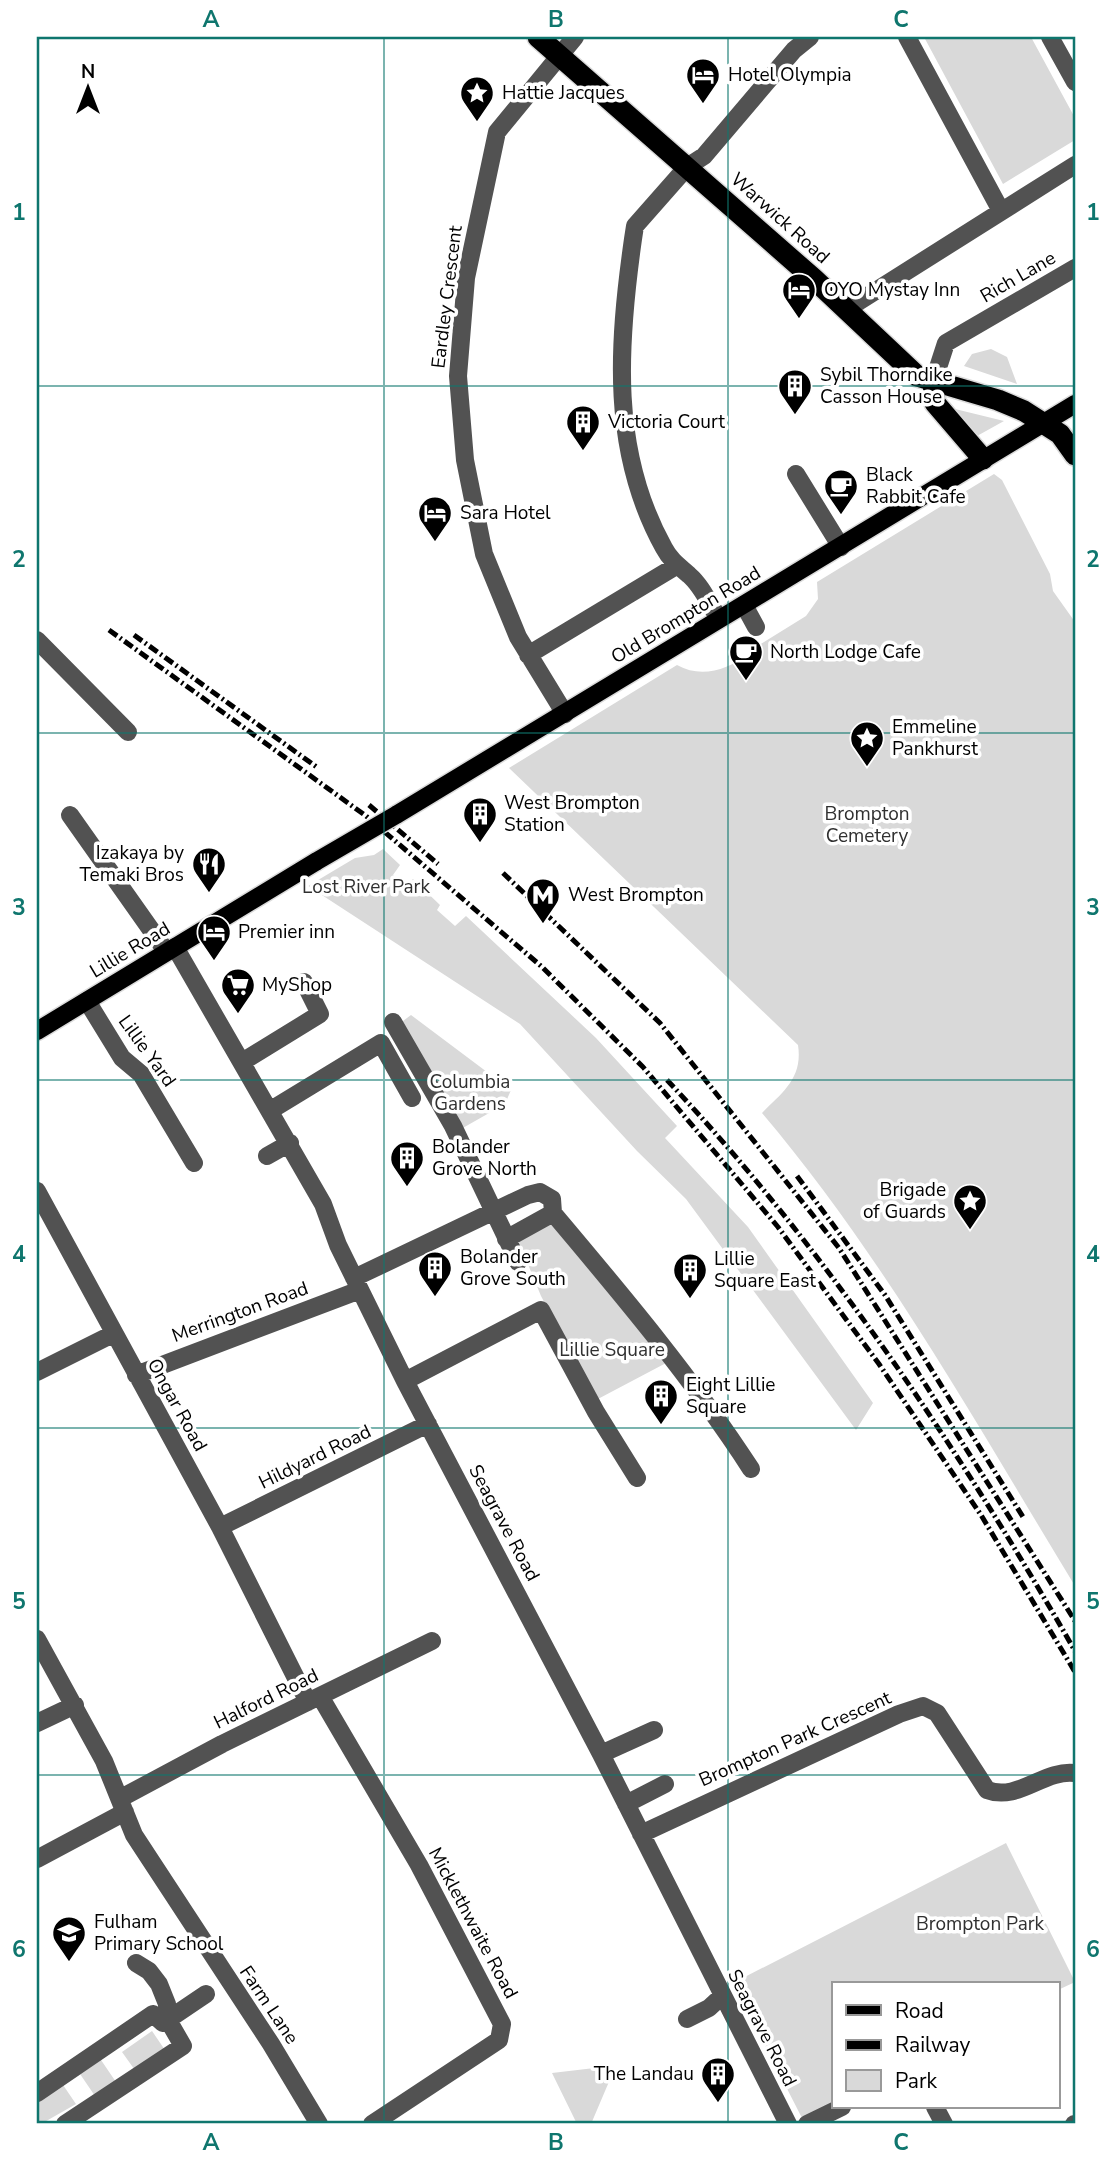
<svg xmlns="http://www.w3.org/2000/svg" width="1112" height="2161" font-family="'Nunito Sans',sans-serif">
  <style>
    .green { fill: #d9d9d9 }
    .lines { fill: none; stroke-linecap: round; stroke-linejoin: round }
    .major-casing { stroke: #dbdbdb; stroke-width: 21 }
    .highway-casing { stroke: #dbdbdb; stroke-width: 24 }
    .minor { stroke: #525252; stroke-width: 18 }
    .major { stroke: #000; stroke-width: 18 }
    .highway { stroke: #000; stroke-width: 21 }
    .rail { stroke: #000; stroke-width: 5; stroke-dasharray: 10 3.5 2 3.5; stroke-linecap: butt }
    .major-bridge-casing { stroke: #dbdbdb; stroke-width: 21; stroke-linecap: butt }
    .major-bridge { stroke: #000; stroke-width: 18 }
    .grid { fill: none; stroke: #0f766e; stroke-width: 2; stroke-opacity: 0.55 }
    .labels { text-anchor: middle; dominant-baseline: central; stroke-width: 7; stroke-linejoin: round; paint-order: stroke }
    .poi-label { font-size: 19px; fill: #000; stroke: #fff; text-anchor: start }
    .street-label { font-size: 19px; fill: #000; stroke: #fff }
    .park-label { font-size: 19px; fill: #303030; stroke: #fff }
    .neatline { fill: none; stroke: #0f766e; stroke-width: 2.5 }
    .grid-label { font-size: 23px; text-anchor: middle; font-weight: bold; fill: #0f766e }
  </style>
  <rect width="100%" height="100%" fill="#fff"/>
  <path class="green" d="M924 37H1031L1075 118V140L1003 184Z
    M991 349 1007 357 1017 384 964 366 972 354Z
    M951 408 1004 421 977 436Z
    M994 474 1002 480 1050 574 1053 591 1075 622V1586C977 1425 884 1257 762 1113 783 1092 803 1078 798 1045L509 768 677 665C702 679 727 669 749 655L748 652 806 616 818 599 817 582Z
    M383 849 400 865 393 875 406 886 413 879 440 905 437 910 455 926 466 916 596 1038 677 1126 665 1138 748 1227 873 1403 856 1430 686 1199 637 1151 520 1024 308 886 355 858 374 855Z
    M411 1015 511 1090 505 1104 461 1129 399 1024Z
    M553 1222 668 1362 596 1400 541 1296 518 1240Z
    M1006 1843 1075 1982 1058 1990V1984H834V2104L803 2120 733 1983Z
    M152 2031 167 2053 137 2073 122 2052Z
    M101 2060 116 2082 95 2096 80 2074Z
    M603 2067 611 2077 591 2124H577L552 2073Z
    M61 2082 76 2104 41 2124 37 2118V2098Z"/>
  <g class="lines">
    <g class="major-casing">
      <path id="major" d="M396 815 1075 404
        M37 1031 317 861"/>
    </g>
    <g class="highway-casing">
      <path id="highway" d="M538 37 814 279 917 376 998 400 1024 411 1060 434 1075 455
        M933 383 935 403 983 459"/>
    </g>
    <path class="minor" d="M907 37 1001 211
      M1050 37 1075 82
      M847 309 1075 165
      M933 383 946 343 1075 268
      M796 474 841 547
      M744 605 756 627
      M719 619C710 605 702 586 689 575 679 566 671 561 664 548 610 451 618 345 633 239L635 226 687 167 704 156 794 50 810 37
      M37 640 128 732
      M528 655 676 566
      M565 714 518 637 484 554 465 460 458 376 466 278 497 132 575 37
      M70 815 166 951
      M175 947 323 1204 338 1245 405 1381 601 1754 788 2124
      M87 1001 122 1058 141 1074 194 1163
      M393 1022 453 1126 518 1262
      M242 1062 320 1014 304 982
      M271 1110 381 1043 412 1098
      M267 1156 290 1143
      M37 1191 220 1527 308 1702
      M553 1213C623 1296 692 1378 751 1469
      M354 1278 528 1195 540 1192 552 1199 553 1213 506 1239
      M37 1372 113 1334
      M136 1375 360 1290
      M405 1381 541 1310 596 1412 637 1478
      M220 1527 428 1424
      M37 1639 104 1761 134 1835 271 2044 319 2124
      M320 1696 419 1865 502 2024 499 2040 372 2124
      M37 1723 75 1705
      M601 1754 654 1730
      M121 1798 222 1744 432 1641
      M626 1804 665 1784
      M641 1834 899 1714 923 1706 937 1713 987 1790C1018 1802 1044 1769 1075 1773
      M37 1859 125 1812
      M687 2019 709 2008 722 1996
      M37 2093 153 2014 163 2023 206 1994
      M935 2107 944 2124
      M65 2124 183 2046 168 2020 167 2004 159 1984 149 1971 136 1963
      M807 2124 842 2107
      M1074 2124H1075"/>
    <use href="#major" class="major"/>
    <use href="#highway" class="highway"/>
    <path class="rail" d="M109 630 366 816 541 966 643 1067 778 1227 879 1364 981 1515 1075 1672
      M134 635 318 768
      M369 805 438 864
      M503 873 660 1023 839 1248 1075 1621
      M667 1080C826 1249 960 1450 1075 1651
      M797 1176 885 1295 1023 1517"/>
    <g class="major-bridge-casing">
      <path id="major-bridge" d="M317 861 396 815"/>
    </g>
    <use href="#major-bridge" class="major-bridge"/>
  </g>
  <path class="grid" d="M384 37V2124M728 37V2124M37 386H1075M37 733H1075M37 1080H1075M37 1428H1075M37 1775H1075"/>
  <defs>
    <g id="hotel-pin" transform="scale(1.75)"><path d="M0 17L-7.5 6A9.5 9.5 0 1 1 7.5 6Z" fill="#000" stroke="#fff"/><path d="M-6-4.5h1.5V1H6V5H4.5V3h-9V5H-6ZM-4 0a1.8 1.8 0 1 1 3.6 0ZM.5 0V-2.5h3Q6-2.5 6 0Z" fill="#fff"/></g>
    <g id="sight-pin" transform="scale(1.75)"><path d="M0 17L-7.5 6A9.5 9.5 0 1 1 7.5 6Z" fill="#000" stroke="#fff"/><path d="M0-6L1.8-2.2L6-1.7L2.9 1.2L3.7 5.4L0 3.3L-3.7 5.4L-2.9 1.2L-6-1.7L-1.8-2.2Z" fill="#fff"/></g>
    <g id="building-pin" transform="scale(1.75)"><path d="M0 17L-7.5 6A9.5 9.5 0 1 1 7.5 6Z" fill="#000" stroke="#fff"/><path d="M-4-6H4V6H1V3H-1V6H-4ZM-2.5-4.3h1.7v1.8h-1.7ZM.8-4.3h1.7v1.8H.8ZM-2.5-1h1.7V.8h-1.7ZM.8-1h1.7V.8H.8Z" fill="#fff"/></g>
    <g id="cafe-pin" transform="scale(1.75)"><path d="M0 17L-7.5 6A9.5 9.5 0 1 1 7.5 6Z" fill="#000" stroke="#fff"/><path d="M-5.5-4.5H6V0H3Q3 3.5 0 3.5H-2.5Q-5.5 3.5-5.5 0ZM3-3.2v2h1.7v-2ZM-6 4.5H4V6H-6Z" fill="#fff"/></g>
    <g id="restaurant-pin" transform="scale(1.75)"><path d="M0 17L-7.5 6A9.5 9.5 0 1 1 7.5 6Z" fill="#000" stroke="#fff"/><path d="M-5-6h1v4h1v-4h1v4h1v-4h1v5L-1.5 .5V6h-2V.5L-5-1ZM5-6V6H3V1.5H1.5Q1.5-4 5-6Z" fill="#fff"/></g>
    <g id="metro-pin" transform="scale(1.75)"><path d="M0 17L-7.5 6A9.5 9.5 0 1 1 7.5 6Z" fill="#000" stroke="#fff"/><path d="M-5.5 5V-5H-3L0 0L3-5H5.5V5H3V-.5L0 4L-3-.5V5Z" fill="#fff"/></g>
    <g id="supermarket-pin" transform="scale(1.75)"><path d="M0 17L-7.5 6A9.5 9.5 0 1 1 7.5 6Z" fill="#000" stroke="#fff"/><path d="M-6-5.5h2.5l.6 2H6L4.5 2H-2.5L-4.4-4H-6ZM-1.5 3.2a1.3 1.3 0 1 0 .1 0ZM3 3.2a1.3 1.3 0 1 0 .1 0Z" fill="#fff"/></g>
    <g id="school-pin" transform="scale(1.75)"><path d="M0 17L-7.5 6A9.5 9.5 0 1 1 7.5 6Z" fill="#000" stroke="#fff"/><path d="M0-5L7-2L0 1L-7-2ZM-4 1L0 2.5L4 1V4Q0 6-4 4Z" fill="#fff"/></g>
  </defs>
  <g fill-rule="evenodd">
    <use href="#hotel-pin" x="703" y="75"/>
    <use href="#sight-pin" x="477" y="93"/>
    <use href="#hotel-pin" x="799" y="290"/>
    <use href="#building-pin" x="795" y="386"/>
    <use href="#building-pin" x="583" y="422"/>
    <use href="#cafe-pin" x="841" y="486"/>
    <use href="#hotel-pin" x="435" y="513"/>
    <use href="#cafe-pin" x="746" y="652"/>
    <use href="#sight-pin" x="867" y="738"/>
    <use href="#building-pin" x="480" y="814"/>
    <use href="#restaurant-pin" x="209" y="864"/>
    <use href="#metro-pin" x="543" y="895"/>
    <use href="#hotel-pin" x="214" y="932"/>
    <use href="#supermarket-pin" x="238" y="985"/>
    <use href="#building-pin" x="407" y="1158"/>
    <use href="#sight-pin" x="970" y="1201"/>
    <use href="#building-pin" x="435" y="1268"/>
    <use href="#building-pin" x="690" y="1270"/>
    <use href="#building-pin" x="661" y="1396"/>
    <use href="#school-pin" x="69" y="1933"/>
    <use href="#building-pin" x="718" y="2074"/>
  </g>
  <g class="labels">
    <g class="poi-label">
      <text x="728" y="75">Hotel Olympia</text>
      <text x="502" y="93">Hattie Jacques</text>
      <text x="824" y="290">OYO Mystay Inn</text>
      <text x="820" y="375">Sybil Thorndike<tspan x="820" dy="22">Casson House</tspan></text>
      <text x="608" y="422">Victoria Court</text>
      <text x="866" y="475">Black<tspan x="866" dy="22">Rabbit Cafe</tspan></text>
      <text x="460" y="513">Sara Hotel</text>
      <text x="770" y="652">North Lodge Cafe</text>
      <text x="892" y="727">Emmeline<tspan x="892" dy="22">Pankhurst</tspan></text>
      <text x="504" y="803">West Brompton<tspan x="504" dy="22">Station</tspan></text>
      <text x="184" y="853" text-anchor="end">Izakaya by<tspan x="184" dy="22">Temaki Bros</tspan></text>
      <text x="568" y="895">West Brompton</text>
      <text x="238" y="932">Premier inn</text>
      <text x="262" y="985">MyShop</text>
      <text x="432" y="1147">Bolander<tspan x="432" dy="22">Grove North</tspan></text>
      <text x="946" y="1190" text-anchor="end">Brigade<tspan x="946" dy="22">of Guards</tspan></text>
      <text x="460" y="1257">Bolander<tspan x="460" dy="22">Grove South</tspan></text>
      <text x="714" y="1259">Lillie<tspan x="714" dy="22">Square East</tspan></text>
      <text x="686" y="1385">Eight Lillie<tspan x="686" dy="22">Square</tspan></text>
      <text x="94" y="1922">Fulham<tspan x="94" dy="22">Primary School</tspan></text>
      <text x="694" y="2074" text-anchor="end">The Landau</text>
    </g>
    <g class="street-label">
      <text transform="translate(780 218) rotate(42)">Warwick Road</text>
      <text transform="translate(1018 277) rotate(-30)">Rich Lane</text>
      <text transform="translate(447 297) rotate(-83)">Eardley Crescent</text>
      <text transform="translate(686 615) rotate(-31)">Old Brompton Road</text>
      <text transform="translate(130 950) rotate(-31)">Lillie Road</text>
      <text transform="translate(147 1051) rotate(54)">Lillie Yard</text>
      <text transform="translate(240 1312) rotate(-20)">Merrington Road</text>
      <text transform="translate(177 1405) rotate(61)">Ongar Road</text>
      <text transform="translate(315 1457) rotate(-26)">Hildyard Road</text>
      <text transform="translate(504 1523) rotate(62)">Seagrave Road</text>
      <text transform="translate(266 1699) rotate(-26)">Halford Road</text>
      <text transform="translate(795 1739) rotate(-24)">Brompton Park Crescent</text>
      <text transform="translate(473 1923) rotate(62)">Micklethwaite Road</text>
      <text transform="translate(269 2005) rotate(56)">Farm Lane</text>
      <text transform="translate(762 2028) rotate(63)">Seagrave Road</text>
    </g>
    <g class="park-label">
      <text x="867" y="814">Brompton<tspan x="867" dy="22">Cemetery</tspan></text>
      <text x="366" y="887">Lost River Park</text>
      <text x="470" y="1082">Columbia<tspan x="470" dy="22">Gardens</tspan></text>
      <text x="612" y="1350">Lillie Square</text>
      <text x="980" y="1924">Brompton Park</text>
    </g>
  </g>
  <rect width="1112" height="2161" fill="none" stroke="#ffffff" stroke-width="77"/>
  <rect x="832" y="1982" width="228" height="126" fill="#ffffff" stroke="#999999" stroke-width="2"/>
  <rect x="846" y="2005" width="35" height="10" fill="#000000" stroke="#999999" stroke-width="2"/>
  <text x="895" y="2018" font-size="21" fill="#000000">Road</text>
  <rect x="846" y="2040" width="35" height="10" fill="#000000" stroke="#999999" stroke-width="2"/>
  <text x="895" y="2052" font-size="21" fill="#000000">Railway</text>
  <rect x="846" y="2070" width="35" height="21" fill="#d9d9d9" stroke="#999999" stroke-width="2"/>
  <text x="895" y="2088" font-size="21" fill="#000000">Park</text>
  <g transform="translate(88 88)" stroke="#ffffff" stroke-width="5" paint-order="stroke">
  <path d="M0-5L12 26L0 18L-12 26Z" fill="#000000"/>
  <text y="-10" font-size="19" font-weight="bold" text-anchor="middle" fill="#000000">N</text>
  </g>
  <rect x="38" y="38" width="1036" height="2084" class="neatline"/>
  <g class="grid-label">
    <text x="211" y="27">A</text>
    <text x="556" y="27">B</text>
    <text x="901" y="27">C</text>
    <text x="19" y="220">1</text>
    <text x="1093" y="220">1</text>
    <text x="19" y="567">2</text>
    <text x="1093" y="567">2</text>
    <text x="19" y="915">3</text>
    <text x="1093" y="915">3</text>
    <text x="19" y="1262">4</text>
    <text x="1093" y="1262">4</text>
    <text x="19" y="1609">5</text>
    <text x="1093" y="1609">5</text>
    <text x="19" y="1957">6</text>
    <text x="1093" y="1957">6</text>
    <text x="211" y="2150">A</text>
    <text x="556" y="2150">B</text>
    <text x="901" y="2150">C</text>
  </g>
</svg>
